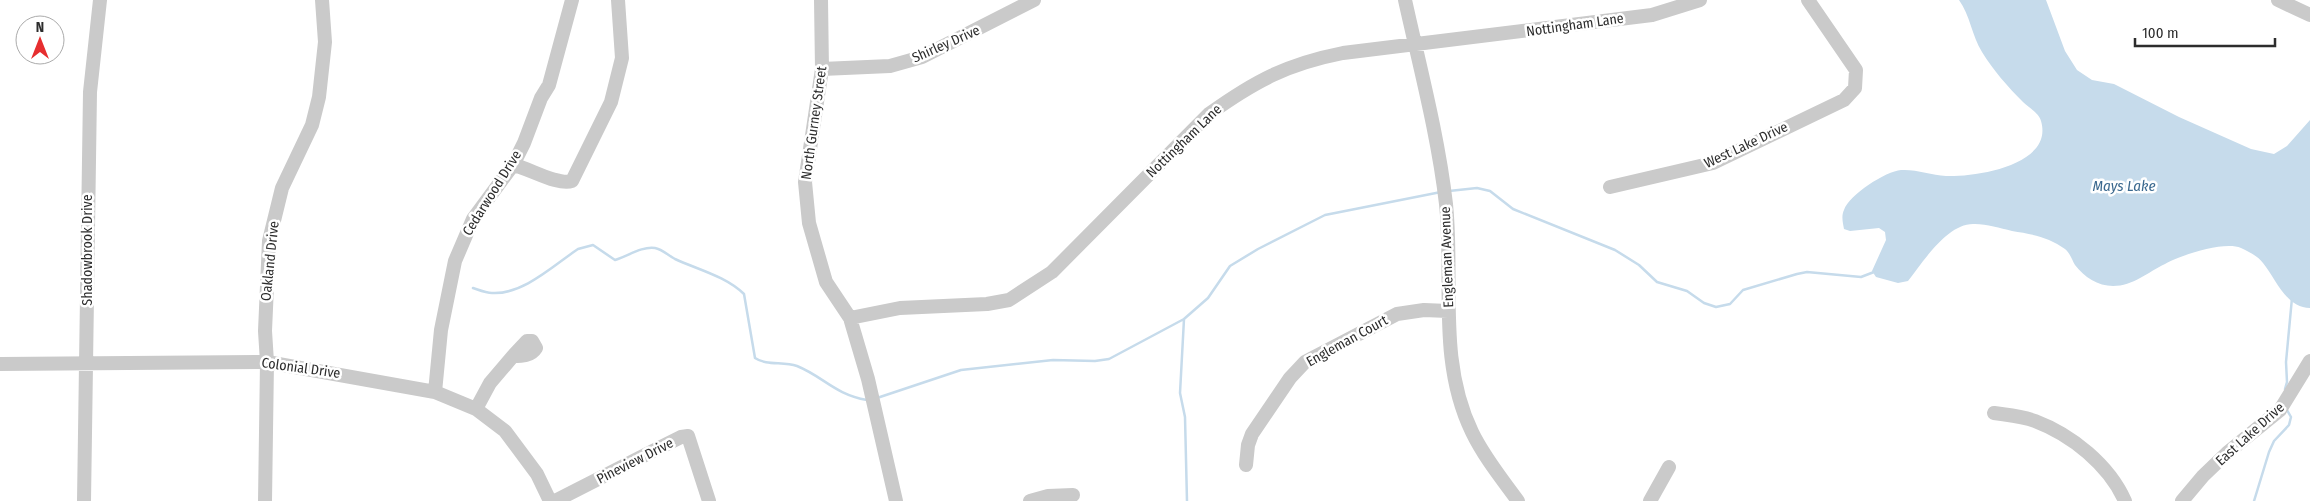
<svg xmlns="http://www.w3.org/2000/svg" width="2310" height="501" font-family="'Fira Sans Condensed',sans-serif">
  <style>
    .water { fill: #c6dbeb }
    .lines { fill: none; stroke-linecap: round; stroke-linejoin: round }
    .stream { stroke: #c6dbeb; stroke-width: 2.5 }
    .minor { stroke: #cacaca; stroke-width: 14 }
    .labels { text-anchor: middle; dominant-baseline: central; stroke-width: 5; stroke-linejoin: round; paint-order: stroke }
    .street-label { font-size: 14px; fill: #2d2d2d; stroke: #fff }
    .water-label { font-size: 15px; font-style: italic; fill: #3b698f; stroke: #fff }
  </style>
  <rect width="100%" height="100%" fill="#fff"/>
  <path class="water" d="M1959 0H2046L2065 51 2077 70 2092 80 2114 84 2179 117 2251 149 2274 154 2287 146 2310 120V308C2286 308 2276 279 2263 263 2258 256 2249 252 2241 248 2224 241 2181 255 2165 264 2148 272 2133 286 2113 286 2098 286 2084 277 2075 265 2072 260 2070 253 2065 249 2049 237 2031 234 2012 231 2000 228 1987 224 1975 224 1948 222 1923 262 1908 281L1898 283 1876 277 1872 271 1886 240 1885 232 1879 228 1850 231 1844 229C1843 223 1841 216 1844 210 1849 195 1886 171 1901 170 1916 169 1931 175 1946 176 1976 177 2054 165 2041 121 2039 113 2029 108 2023 102 2008 87 1993 70 1982 52 1972 36 1970 15 1959 0Z"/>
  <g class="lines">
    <path class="stream" d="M1449 191 1477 188 1490 191 1513 209 1615 250 1639 265 1657 282 1687 291 1704 303 1716 307 1730 304 1743 290 1797 274 1807 272 1861 277 1874 272
      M473 288C479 290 486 293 492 293 523 295 554 265 578 249L593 245 615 260C628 256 642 246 655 248 662 249 669 256 675 259 699 270 725 276 744 294L755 358C767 366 783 361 797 366 824 377 834 394 867 400
      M1184 319 1180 393 1185 417 1187 501
      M2285 389 2287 382 2286 362 2292 298
      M877 398 961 370 1053 360 1095 361 1109 359 1184 319 1208 298 1230 266 1258 249 1325 215 1441 192
      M2254 501 2269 452 2274 441 2289 425 2291 417 2287 410"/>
    <path class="minor" d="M821 0 822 69 805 182 809 223 826 282 850 318 868 379 896 501
      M1405 0C1420 68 1438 135 1446 204 1454 280 1437 360 1472 432 1484 457 1502 479 1518 501
      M2278 0 2310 15
      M822 69 890 66 922 57 1034 0
      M513 165C529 168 558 186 572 181L611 102 622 58 618 0
      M1610 187 1713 163 1844 100 1855 88 1856 70 1808 0
      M850 318 900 308 987 304 1009 300 1052 272 1209 114C1255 81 1287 64 1343 53L1652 15 1700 0
      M527 341H532L536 348C531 356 522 356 513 356Z
      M0 364 267 362 435 392 476 409 505 431 537 474 550 501
      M435 392 441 330 455 261 473 219 513 165 524 143 541 98 549 85 572 0
      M476 409 490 383 513 356
      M1994 413C2007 415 2022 416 2035 421 2072 435 2109 465 2125 501
      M1246 465 1248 445 1252 434 1290 378 1305 362 1397 314 1424 310 1448 311
      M84 501 90 92 100 0
      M265 501 267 362 265 331 269 241 282 188 312 125 319 97 325 42 322 0
      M555 501 653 451 681 437 688 436 709 501
      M1030 501 1048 496 1073 495
      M1650 501 1669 467
      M2182 501 2203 476 2227 453 2280 410 2310 361"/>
  </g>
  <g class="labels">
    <g class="street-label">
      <text transform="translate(1575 25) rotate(-8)">Nottingham Lane</text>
      <text transform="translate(946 44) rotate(-24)">Shirley Drive</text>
      <text transform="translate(814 123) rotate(-82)">North Gurney Street</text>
      <text transform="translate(1184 141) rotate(-44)">Nottingham Lane</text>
      <text transform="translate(1746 145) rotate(-25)">West Lake Drive</text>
      <text transform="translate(492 193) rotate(-58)">Cedarwood Drive</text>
      <text transform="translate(87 250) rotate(-90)">Shadowbrook Drive</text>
      <text transform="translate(1447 257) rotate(-92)">Engleman Avenue</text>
      <text transform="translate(270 261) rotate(-84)">Oakland Drive</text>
      <text transform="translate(1347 341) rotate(-29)">Engleman Court</text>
      <text transform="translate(301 368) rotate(8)">Colonial Drive</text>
      <text transform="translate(2250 434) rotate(-42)">East Lake Drive</text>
      <text transform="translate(635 461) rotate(-27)">Pineview Drive</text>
    </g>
    <g class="water-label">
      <text x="2124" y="186">Mays Lake</text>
    </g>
  </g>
  <g transform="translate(40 40)"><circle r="24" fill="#ffffff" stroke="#ababab"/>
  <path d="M0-4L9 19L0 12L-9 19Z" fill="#e62e2f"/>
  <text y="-8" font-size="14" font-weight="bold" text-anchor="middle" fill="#2d2d2d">N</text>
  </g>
  <path d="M2135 38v8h140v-8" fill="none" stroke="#2d2d2d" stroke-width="2.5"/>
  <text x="2142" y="38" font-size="15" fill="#2d2d2d" stroke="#ffffff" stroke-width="4" paint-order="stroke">100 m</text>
</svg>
